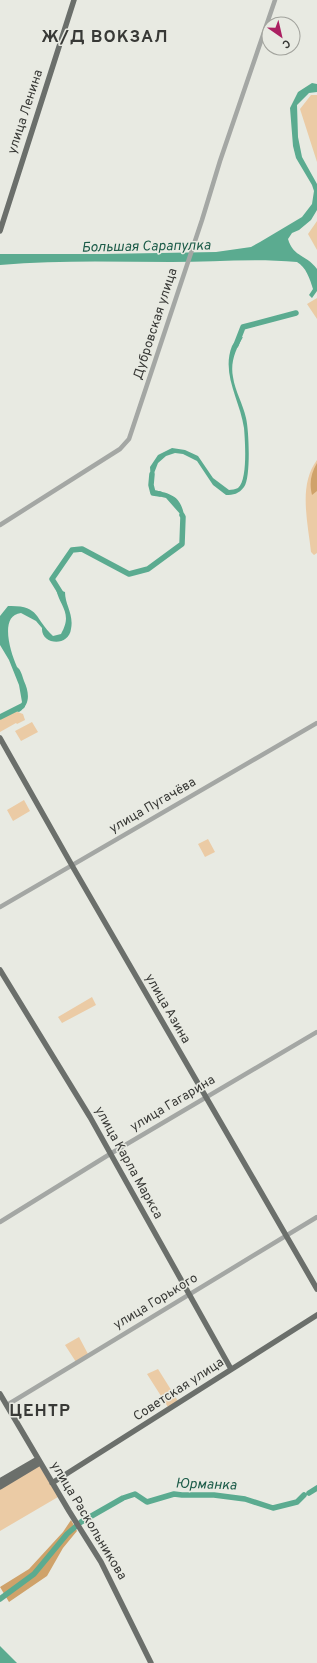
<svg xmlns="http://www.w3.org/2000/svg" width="317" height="1663" font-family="Overpass,sans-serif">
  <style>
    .green { fill: #ebcba5 }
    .forest { fill: #cfa26a }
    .water { fill: #5bab90 }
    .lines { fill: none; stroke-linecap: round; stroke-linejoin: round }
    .river { stroke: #5bab90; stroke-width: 5.5 }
    .minor { stroke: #a4a7a4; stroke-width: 4.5 }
    .major { stroke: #6b6f6b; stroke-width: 5.5 }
    .labels { text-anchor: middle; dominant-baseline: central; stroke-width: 3; stroke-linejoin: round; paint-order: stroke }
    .street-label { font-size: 13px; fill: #383936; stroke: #e8eae2 }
    .water-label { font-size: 14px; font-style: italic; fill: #1b5b48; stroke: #e8eae2 }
    .district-label { font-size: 17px; font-weight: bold; letter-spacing: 1px; fill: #383936; stroke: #e8eae2 }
  </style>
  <rect width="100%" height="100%" fill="#e8eae2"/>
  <path class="green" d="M311 95H317V162L300 109Z
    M317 221V250L308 234Z
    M317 298V319L307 304Z
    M317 460V553L314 555 311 552C308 523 298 485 317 460Z
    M15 711 23 714 25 720 17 724 16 723 0 732V718Z
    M32 722 38 732 21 741 15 731Z
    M24 800 30 811 13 821 7 810Z
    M208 839 215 852 205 857 198 844Z
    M92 997 96 1005 62 1023 58 1017Z
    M79 1337 88 1354 76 1362 65 1345Z
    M158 1369 178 1401 168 1407 147 1374Z
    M39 1465 58 1497 0 1531V1489Z"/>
  <path class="forest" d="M317 463V491L312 495C309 483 311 473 317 463Z
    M71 1520 77 1531 63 1548 47 1576 9 1602 0 1587 29 1569 63 1532Z"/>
  <path class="water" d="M312 83 317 84V92L309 93 297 105 298 137 302 157 317 184V210L311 220 299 230 292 233 288 239C293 257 307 255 317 269V291L312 298 309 295 313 289C310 279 306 267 297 262 255 258 213 262 171 262 114 262 57 260 0 265V254H103L216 252 251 247 260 242 302 217 312 204 314 191 312 185 296 158 293 146 290 108 298 92Z
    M243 337C236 349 230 362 233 377 235 391 243 404 246 418 249 430 251 478 244 487 239 494 233 495 226 495L213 485 197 461 183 454 175 453 166 456 158 463 151 481 150 467 158 455 172 448 185 450 198 456 213 478 229 490C231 490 236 489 238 488 248 480 245 440 244 428 240 400 221 374 232 346 235 341 238 338 243 337Z
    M153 490C175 494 182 498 185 521H181V515L166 498 154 495Z
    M56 589 65 592C65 605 74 614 71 629 69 647 41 645 42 628L36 621 21 613C0 615 9 649 17 667 21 670 22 675 24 681 29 692 31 704 19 712L16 711 15 708 20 706 22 702 19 685 9 660 0 645V616L8 606C40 605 34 618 53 636L61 634C73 613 60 607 56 589Z
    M0 1646 17 1663H0Z"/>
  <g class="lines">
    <path class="river" d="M236 345 243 327 296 313
      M152 474 151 485 153 493 160 494
      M62 595 52 579 72 550 82 549 129 574 148 569 182 544 183 517 182 515
      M0 717 22 706
      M309 1493 317 1488
      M0 1599 34 1574 67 1534 81 1522 123 1498 135 1494 147 1502 174 1494 182 1495H214L245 1499 273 1508 297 1502 304 1495"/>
    <path class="minor" d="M0 525 120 449 129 439 202 220 220 161 275 0
      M0 907 317 723
      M0 1222 110 1154 317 1032
      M7 1405 317 1217"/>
    <path class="major" d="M0 231 74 0
      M0 738 74 869 317 1289
      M0 970 90 1117 231 1369
      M0 1394 69 1511 101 1562 151 1663
      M0 1481 38 1459
      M52 1483 317 1315
      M0 1487 40 1463"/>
  </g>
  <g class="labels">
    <g class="street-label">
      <text transform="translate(26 112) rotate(-72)">улица Ленина</text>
      <text transform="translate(156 324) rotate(-72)">Дубровская улица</text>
      <text transform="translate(153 806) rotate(-30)">улица Пугачёва</text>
      <text transform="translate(167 1009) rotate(60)">улица Азина</text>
      <text transform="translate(173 1104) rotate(-31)">улица Гагарина</text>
      <text transform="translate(128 1163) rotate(61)">улица Карла Маркса</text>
      <text transform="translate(156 1302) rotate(-31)">улица Горького</text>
      <text transform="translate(179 1390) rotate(-33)">Советская улица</text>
      <text transform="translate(88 1521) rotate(59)">улица Раскольникова</text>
    </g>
    <g class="water-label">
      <text transform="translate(146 247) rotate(-1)">Большая Сарапулка</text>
      <text transform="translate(206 1485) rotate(2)">Юрманка</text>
    </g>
    <g class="district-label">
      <text x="105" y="38">Ж/Д ВОКЗАЛ</text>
      <text x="40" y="1412">ЦЕНТР</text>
    </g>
  </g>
  <g transform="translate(281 36) rotate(146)"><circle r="19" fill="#e8eae2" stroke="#a2a39d"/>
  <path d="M0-3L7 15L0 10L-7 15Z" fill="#ab2062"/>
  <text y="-6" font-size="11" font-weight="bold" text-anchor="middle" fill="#383936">С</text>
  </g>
</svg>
